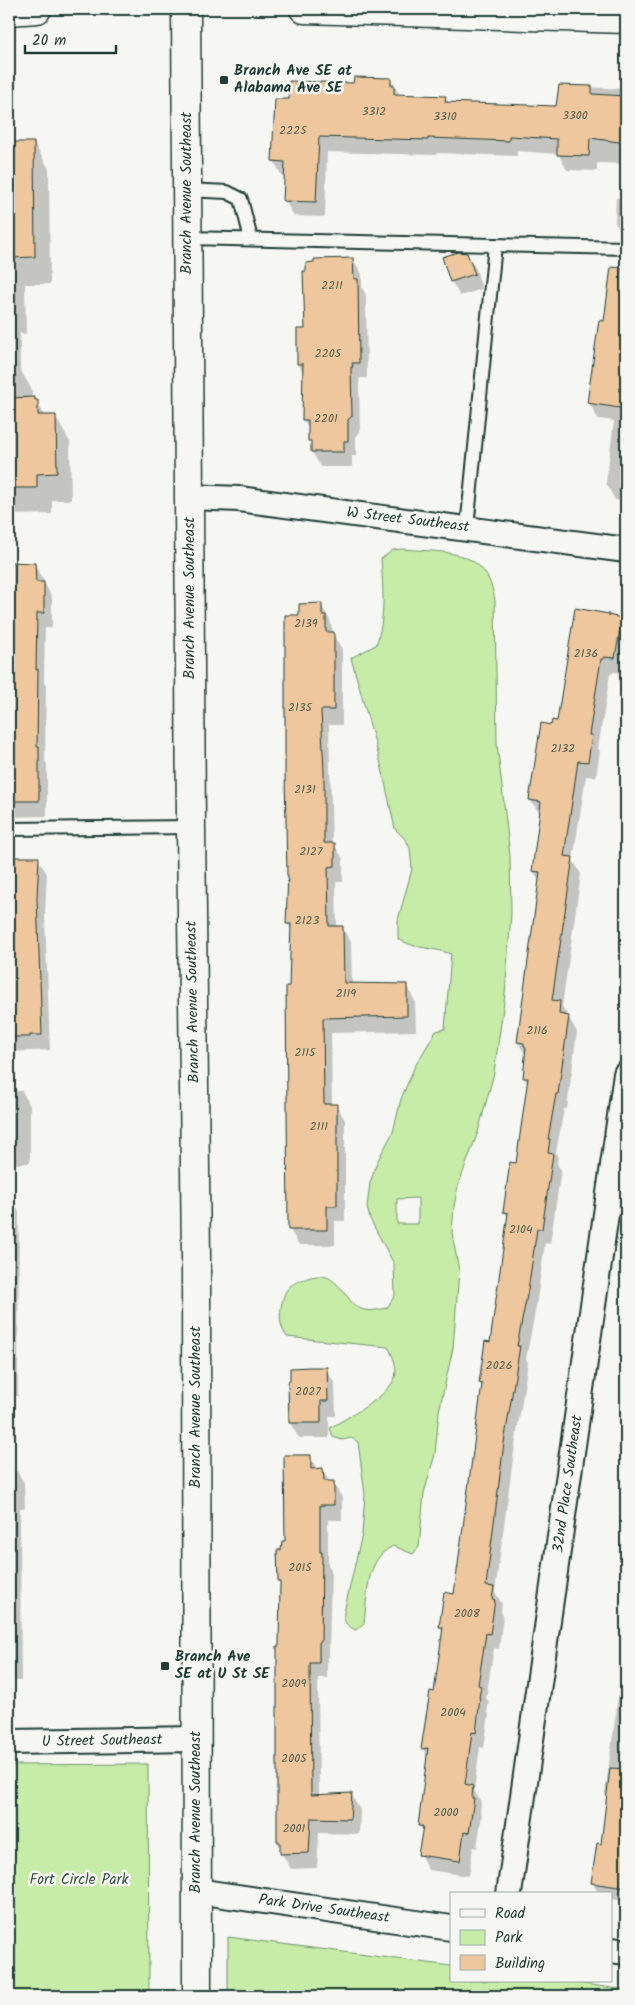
<svg xmlns="http://www.w3.org/2000/svg" width="635" height="2005" font-family="Kalam,sans-serif">
  <style>
    .green { fill: #c6eca7; stroke: #72946e; fill-rule: evenodd }
    .shadow { fill: #0003 }
    .building { fill: #eec79e; stroke: #1f3d34 }
    .lines { fill: none; stroke-linecap: round; stroke-linejoin: round }
    .service-casing { stroke: #1f3d34; stroke-width: 16 }
    .minor-casing { stroke: #1f3d34; stroke-width: 28 }
    .secondary-casing { stroke: #1f3d34; stroke-width: 31 }
    .trunk-casing { stroke: #1f3d34; stroke-width: 31 }
    .service { stroke: #f6f6f2; stroke-width: 12 }
    .minor { stroke: #f6f6f2; stroke-width: 24 }
    .secondary { stroke: #f6f6f2; stroke-width: 28 }
    .trunk { stroke: #f6f6f2; stroke-width: 28 }
    .poi-dot { fill: #1f3d34; stroke: #f6f6f2; stroke-width: 2 }
    .labels { text-anchor: middle; dominant-baseline: central; stroke-width: 5; stroke-linejoin: round; paint-order: stroke }
    .number-label { font-size: 12px; fill: #53604e }
    .poi-label { font-size: 15px; font-weight: bold; fill: #1f3d34; stroke: #f6f6f2; text-anchor: start }
    .street-label { font-size: 15px; fill: #1f3d34; stroke: #f6f6f2 }
    .park-label { font-size: 15px; fill: #385745; stroke: #f6f6f2 }
  </style>
  <rect width="100%" height="100%" fill="#f6f6f2"/>
  <filter id="ink" filterUnits="userSpaceOnUse"><feTurbulence type="fractalNoise" baseFrequency=".02" numOctaves="2"/><feDisplacementMap in="SourceGraphic" scale="10" xChannelSelector="R" yChannelSelector="G"/><feConvolveMatrix kernelMatrix="1 2 1 2 8 2 1 2 1" color-interpolation-filters="sRGB"/></filter>
  <g filter="url(#ink)">
    <path class="green" d="M403 549C446 553 487 547 495 601L497 744 510 856 511 914 505 994 494 1073 478 1132 458 1186 454 1206 452 1233 459 1271 453 1348 439 1411 435 1454 424 1493 419 1547 413 1554 393 1546C365 1559 368 1595 364 1623L356 1630C347 1626 343 1623 344 1612L362 1534 365 1494 358 1442 352 1438 342 1440 333 1437 330 1428C349 1416 383 1400 394 1380 399 1370 393 1355 388 1347L287 1337C281 1328 279 1320 281 1308 284 1292 286 1286 302 1280 326 1271 332 1277 347 1296 350 1300 353 1305 357 1307 367 1313 376 1310 387 1308L395 1295 394 1264 370 1219 367 1207 370 1183 377 1162 393 1132 401 1099 414 1068 436 1031 445 1029 451 954C432 947 415 949 398 939V920L412 869 410 848 405 839 395 829 381 764 351 658 376 645C386 617 383 588 381 559L393 550ZM418 1198V1224H397V1199Z
      M148 1764 149 1996H9V1765Z
      M228 1937 451 1966V1981H564L626 1990V1996H228Z"/>
    <path class="shadow" d="M390 79 400 95 445 97 448 103 557 108 560 86 626 89V164L597 163V171L567 170 558 154 517 151V156L437 153 436 155 327 152 325 217 294 216 285 200 286 177 282 176 274 161 290 101 354 84Z
      M9 143H34L49 169 50 284H25L26 334 20 333V369L32 390V399L37 402 45 416H55L70 442 71 500H52V514L9 515Z
      M616 198H626V239L615 223Z
      M467 254 476 269 482 289 460 296 451 281Z
      M353 259 362 274V288L366 295 367 378H360L359 382 360 432 356 436V456H352V467H321L312 452 310 430 303 419 304 374 298 364 306 330Z
      M626 268V501L615 500 606 483 614 421 598 419 589 402 605 322 625 276Z
      M9 564H35L52 598V628H45L44 682 46 686 45 761 47 764V816L10 817 9 815Z
      M321 605 330 620 334 636 342 649V725H329L332 844H334L343 859V882H336L337 927H342L351 942 352 984 406 985 415 1001 416 1031 331 1033 332 1105H336L345 1120V1221H335V1245H299L290 1230 292 931 287 923 286 616H300Z
      M609 617 621 619 626 629V654L623 673 613 672 612 674H610L598 749 600 751 596 777 586 776 573 860 581 874 562 1006 577 1032 567 1109H564L556 1153 558 1156 557 1164 561 1170 550 1244 545 1243 536 1307 526 1359 528 1362 513 1459 495 1592 502 1604 501 1612 503 1616 499 1649 494 1648 486 1698 489 1702 487 1712 489 1714 484 1748 480 1747 474 1790 481 1802 480 1812 482 1814 477 1848 473 1847 469 1876 428 1870 420 1854 423 1832 419 1825 428 1758 423 1749 431 1693H435L444 1633 440 1627 455 1595 483 1388 480 1383 491 1343 509 1219 505 1212 517 1164 528 1085 524 1077 526 1056 518 1042 540 883 533 870 541 815 530 800 552 727 558 722Z
      M9 859H38L47 874 45 914 50 1050 9 1052Z
      M9 1089 10 1091H22L30 1106V1163L13 1164V1203L19 1212 18 1396H9Z
      M326 1369 335 1384 336 1416H329V1438H299L290 1423V1383Z
      M310 1456 318 1470H322L330 1482H333L342 1498V1520H328V1565L331 1569 329 1657H327V1678H318L319 1796 351 1794 360 1810 359 1834 319 1833 317 1868 291 1869 282 1854V1847L279 1842 281 1585 279 1581 283 1552Z
      M9 1471H17L24 1483 25 1508H20L21 1681H9Z
      M626 1638V1901L611 1899V1894H599L592 1882 602 1845 608 1799 605 1794Z"/>
    <path class="building" d="M354 77 391 78V85H394V94L446 96 445 102 556 106 559 85 592 86V94L626 96V143L590 138 589 156 557 155V139L509 136V141L428 138V140L319 137 316 202 283 201 285 162 272 161 275 99H289V81L353 83Z
      M9 142H34L35 257 9 258Z
      M458 252 467 253 475 274 450 282 442 257Z
      M353 258 354 279H358L359 363H352L353 367H351L352 416 348 420V441H344V452H311V441H308V420H302L303 364H297V329H305L303 271H306V263L314 262V259Z
      M611 267 626 268V409L587 403 599 320 604 321Z
      M35 397V400H38V415H56L57 473 37 474V488H9V398Z
      M9 562 35 563 36 582H44V613H37L36 670 38 669 37 747H39V801H9Z
      M322 603V615H326V632H334V710H321L324 771V843H335V866L328 867 329 926H343L344 983 407 984V1016L323 1018 324 1104H337V1206H327V1230H288L286 986H289L291 924H286L288 875H287L285 772V615H299V604Z
      M575 608 609 614 608 615 622 618 615 658 604 657V659H601L589 735H592L588 762 578 761 564 856 573 857 552 1000 560 1001 559 1014 569 1016 558 1094H556L548 1139H550L548 1153 553 1154 542 1229H537L528 1290 517 1346H520L504 1443 486 1586 494 1587 492 1599 495 1600 490 1634 486 1633 478 1685 481 1686 479 1698H480L476 1733 472 1732 465 1784 473 1786 472 1798H474L469 1833 464 1832 460 1861 418 1855 423 1826H418L428 1748 421 1749 430 1691 434 1692 443 1627H439L444 1592 454 1594 482 1384 479 1383 485 1341 490 1342 508 1213 503 1212 510 1162 516 1163 528 1078H523L526 1047 524 1046V1043L517 1042 540 872 532 871 541 802 529 800 541 723 551 725 552 720 557 721Z
      M9 857H39L37 898 42 1035H30V1037H9Z
      M310 1367H327L328 1401H321V1423H289L288 1382 290 1381V1368Z
      M284 1455H311V1469L323 1468 324 1481H334V1505H320V1552H322L321 1642H319V1663H310L311 1795 352 1793 350 1819 311 1818 309 1853 280 1854V1842H277V1646H279L280 1582H278L277 1550H281L282 1541H285Z
      M610 1768 626 1769V1888L591 1883 597 1843 601 1844Z"/>
    <g class="lines">
      <g class="service-casing">
        <path id="service" d="M187 190 227 192 241 199 251 239
          M187 238 626 248
          M467 528 495 245
          M9 829 191 827"/>
      </g>
      <g class="minor-casing">
        <path id="minor" d="M190 497 239 499 626 550
          M9 1742 196 1739
          M196 1891 451 1928
          M509 1894 626 1074
          M611 1950 626 1952"/>
      </g>
      <g class="secondary-casing">
        <path id="secondary" d="M304 9 626 19
          M9 11 37 9"/>
      </g>
      <g class="trunk-casing">
        <path id="trunk" d="M186 9 191 827 196 1257 197 1996"/>
      </g>
      <use href="#service" class="service"/>
      <use href="#minor" class="minor"/>
      <use href="#secondary" class="secondary"/>
      <use href="#trunk" class="trunk"/>
    </g>
  </g>
  <g class="poi-dot">
    <rect x="219" y="75" width="10" height="10" rx="2.5"/>
    <rect x="160" y="1661" width="10" height="10" rx="2.5"/>
  </g>
  <g class="labels">
    <g class="number-label">
      <text x="374" y="111">3312</text>
      <text x="575" y="115">3300</text>
      <text x="445" y="116">3310</text>
      <text x="293" y="130">2225</text>
      <text x="332" y="285">2211</text>
      <text x="328" y="353">2205</text>
      <text x="326" y="418">2201</text>
      <text x="306" y="623">2139</text>
      <text x="586" y="653">2136</text>
      <text x="300" y="707">2135</text>
      <text x="563" y="748">2132</text>
      <text x="305" y="789">2131</text>
      <text x="311" y="851">2127</text>
      <text x="307" y="920">2123</text>
      <text x="346" y="993">2119</text>
      <text x="537" y="1030">2116</text>
      <text x="305" y="1052">2115</text>
      <text x="319" y="1126">2111</text>
      <text x="521" y="1229">2104</text>
      <text x="499" y="1365">2026</text>
      <text x="308" y="1391">2027</text>
      <text x="300" y="1567">2015</text>
      <text x="467" y="1613">2008</text>
      <text x="294" y="1683">2009</text>
      <text x="453" y="1712">2004</text>
      <text x="294" y="1758">2005</text>
      <text x="446" y="1812">2000</text>
      <text x="294" y="1828">2001</text>
    </g>
    <g class="poi-label">
      <text x="234" y="71">Branch Ave SE at<tspan x="234" dy="17">Alabama Ave SE</tspan></text>
      <text x="175" y="1657">Branch Ave<tspan x="175" dy="17">SE at U St SE</tspan></text>
    </g>
    <g class="street-label">
      <text transform="translate(187 193) rotate(-90)">Branch Avenue Southeast</text>
      <text transform="translate(408 520) rotate(7)">W Street Southeast</text>
      <text transform="translate(190 598) rotate(-90)">Branch Avenue Southeast</text>
      <text transform="translate(193 1002) rotate(-91)">Branch Avenue Southeast</text>
      <text transform="translate(196 1407) rotate(-90)">Branch Avenue Southeast</text>
      <text transform="translate(568 1484) rotate(-82)">32nd Place Southeast</text>
      <text transform="translate(102 1741) rotate(-1)">U Street Southeast</text>
      <text transform="translate(196 1812) rotate(-90)">Branch Avenue Southeast</text>
      <text transform="translate(324 1909) rotate(8)">Park Drive Southeast</text>
    </g>
    <g class="park-label">
      <text x="79" y="1880">Fort Circle Park</text>
    </g>
  </g>
  <rect width="635" height="2005" fill="none" stroke="#f6f6f2" stroke-width="30"/>
  <rect x="15" y="15" width="605" height="1975" fill="none" stroke="#1f3d34" stroke-width="2" filter="url(#ink)"/>
  <rect x="450" y="1892" width="162" height="90" fill="#f6f6f2" stroke="#a0aca6"/>
  <rect x="460" y="1909" width="25" height="8" fill="#f6f6f2" stroke="#a0aca6"/>
  <text x="495" y="1918" font-size="15" fill="#1f3d34">Road</text>
  <rect x="460" y="1930" width="25" height="15" fill="#c6eca7" stroke="#a0aca6"/>
  <text x="495" y="1942" font-size="15" fill="#1f3d34">Park</text>
  <rect x="460" y="1955" width="25" height="15" fill="#eec79e" stroke="#a0aca6"/>
  <text x="495" y="1968" font-size="15" fill="#1f3d34">Building</text>
  <path d="M25 45v8h91v-8" fill="none" stroke="#1f3d34" stroke-width="2.5"/>
  <text x="32" y="45" font-size="15" fill="#1f3d34" stroke="#f6f6f2" stroke-width="4" paint-order="stroke">20 m</text>
</svg>
